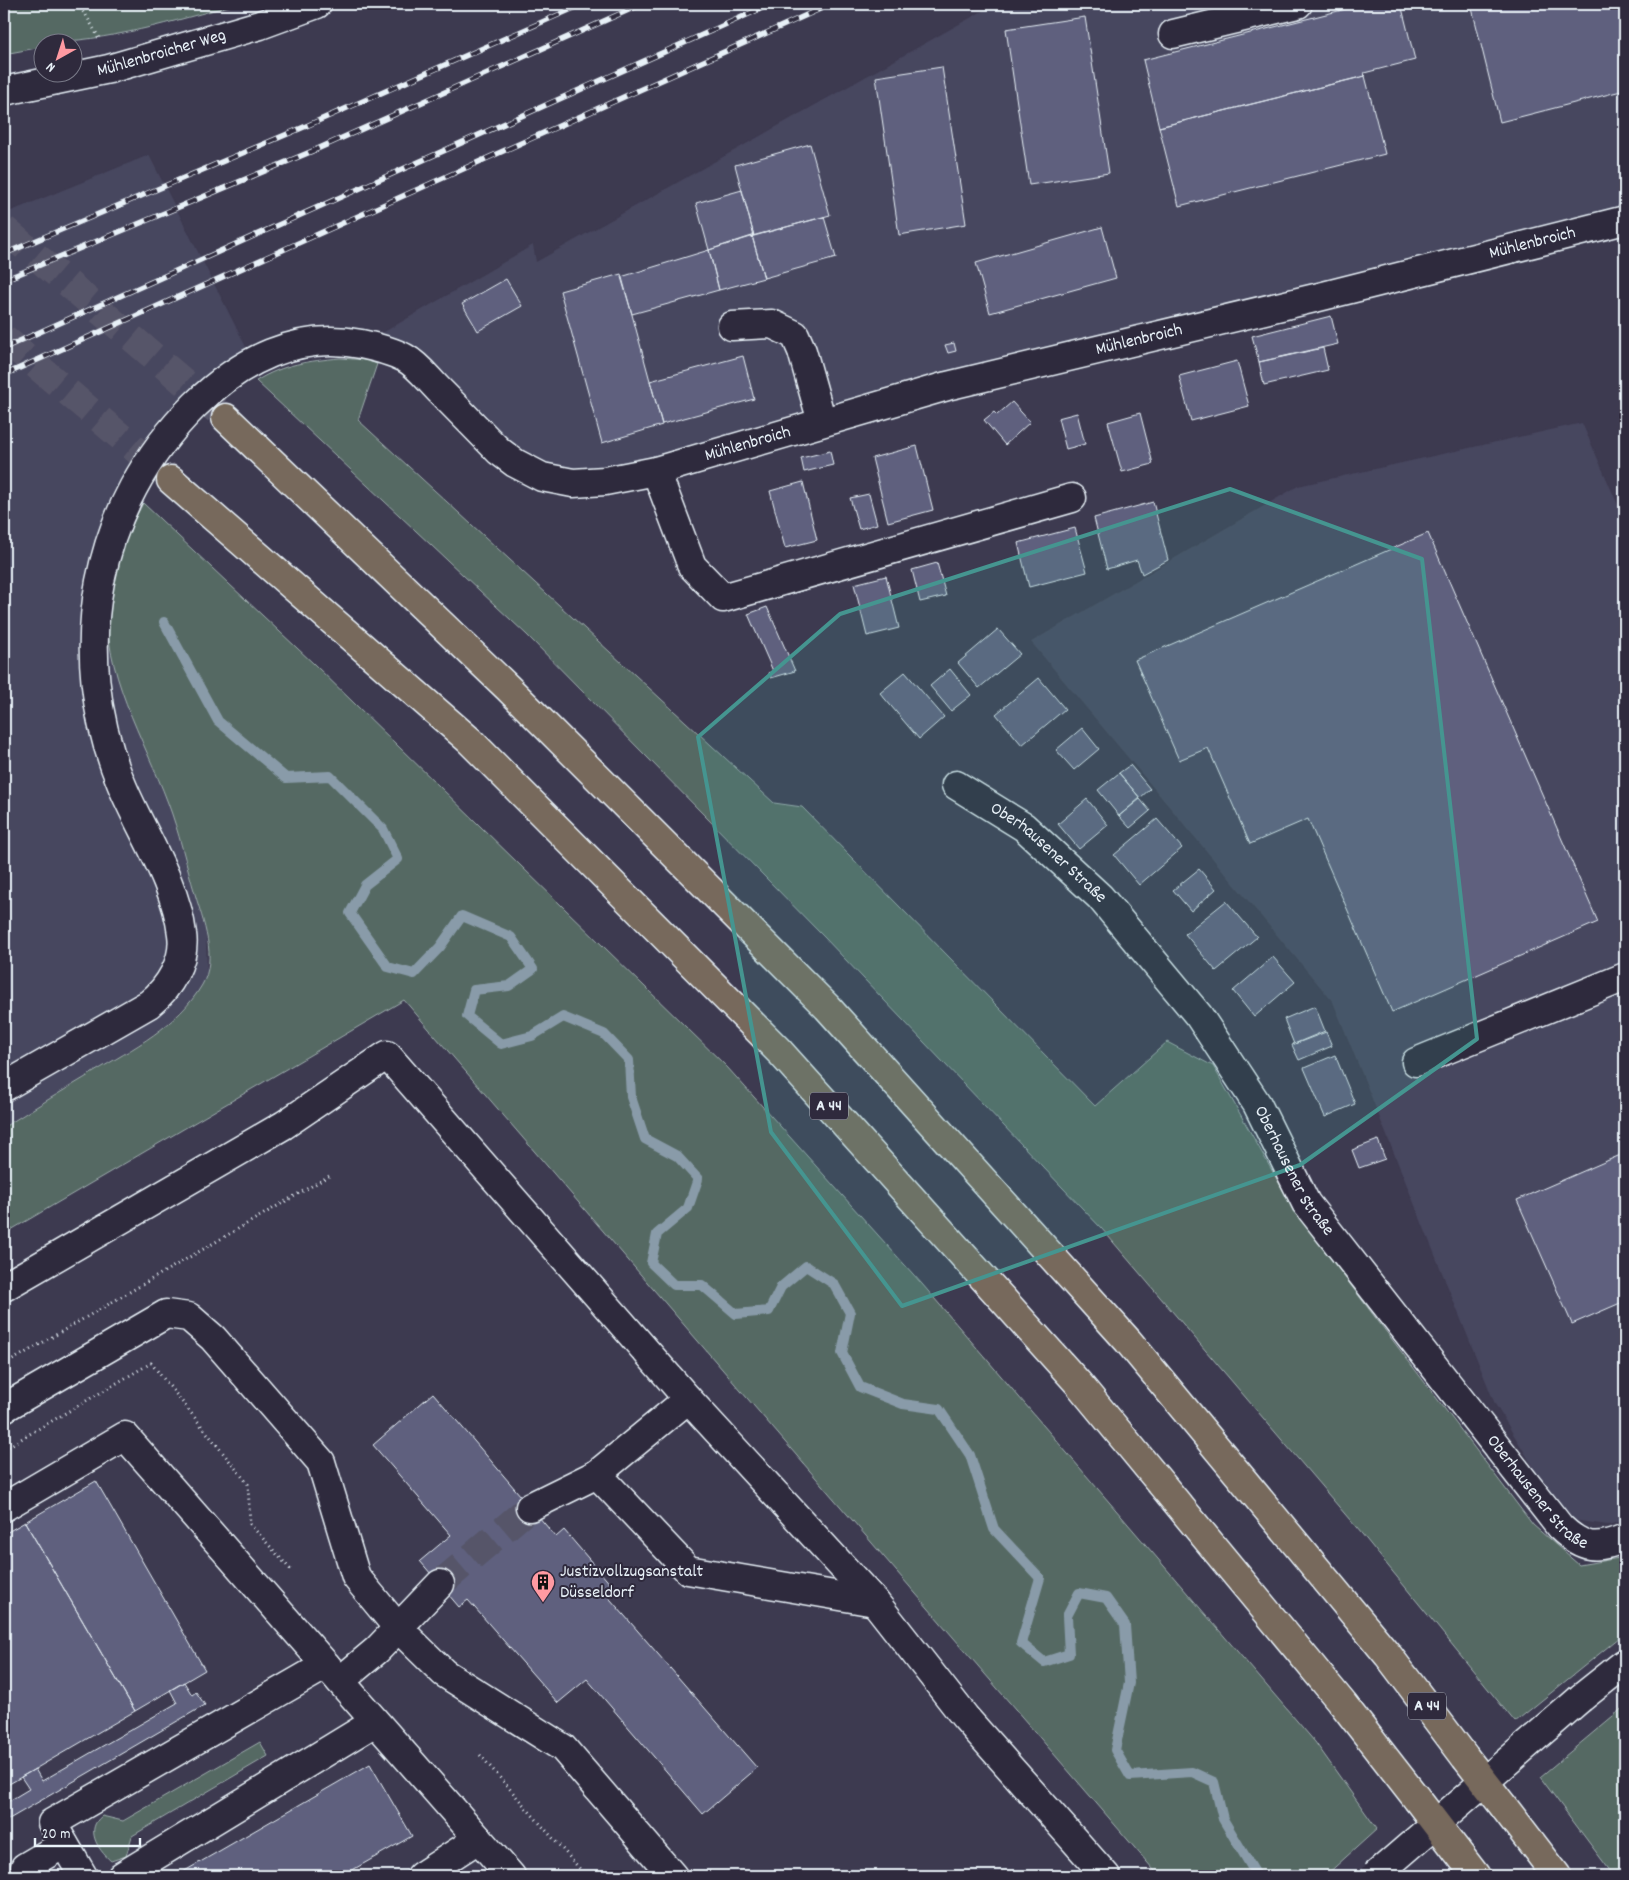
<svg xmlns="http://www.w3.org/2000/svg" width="1629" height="1880" font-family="Dekko,sans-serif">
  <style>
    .built { fill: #47465e }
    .green { fill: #556963; stroke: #9eadae }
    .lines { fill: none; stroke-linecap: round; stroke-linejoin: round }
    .stream { stroke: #899ba9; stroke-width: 10 }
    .building { fill: #5e617e; stroke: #e8f1f8 }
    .minor-tunnel { stroke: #575569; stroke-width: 28; stroke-dasharray: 28 14; stroke-linecap: butt }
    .highway-tunnel { stroke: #575569; stroke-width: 28; stroke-dasharray: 28 14; stroke-linecap: butt }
    .minor-casing { stroke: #e8f1f8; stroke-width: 31 }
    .highway-casing { stroke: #e8f1f8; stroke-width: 31 }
    .path { stroke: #e8f1f8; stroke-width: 3; stroke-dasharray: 1 4; stroke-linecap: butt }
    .minor { stroke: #2f2a3d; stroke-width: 28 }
    .highway { stroke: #77695c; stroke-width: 28 }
    .rail-casing { stroke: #e8f1f8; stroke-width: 5.5 }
    .rail { stroke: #2f2a3d; stroke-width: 4; stroke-dasharray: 11; stroke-linecap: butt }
    .minor-bridge-casing { stroke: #e8f1f8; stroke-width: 31; stroke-linecap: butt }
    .highway-bridge-casing { stroke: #e8f1f8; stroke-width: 31; stroke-linecap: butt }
    .minor-bridge { stroke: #2f2a3d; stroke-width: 28 }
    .highway-bridge { stroke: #77695c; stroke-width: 28 }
    .marked { fill: #459590; fill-opacity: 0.2; stroke: #459590; stroke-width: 4; stroke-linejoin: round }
    .labels { text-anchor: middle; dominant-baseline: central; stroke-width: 4; stroke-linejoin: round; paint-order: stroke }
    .shield { fill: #2f2a3d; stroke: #b0b5c0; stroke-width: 1 }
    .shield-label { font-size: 16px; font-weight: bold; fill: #e8f1f8 }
    .street-label { font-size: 18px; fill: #e8f1f8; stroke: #2f2a3d }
    .poi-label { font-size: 18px; fill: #e8f1f8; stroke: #2f2a3d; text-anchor: start }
  </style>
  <rect width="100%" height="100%" fill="#3d3a50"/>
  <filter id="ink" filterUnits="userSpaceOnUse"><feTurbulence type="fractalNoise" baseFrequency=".02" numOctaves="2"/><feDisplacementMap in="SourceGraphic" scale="10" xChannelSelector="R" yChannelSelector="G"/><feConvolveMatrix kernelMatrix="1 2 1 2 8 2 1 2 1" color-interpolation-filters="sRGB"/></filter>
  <g filter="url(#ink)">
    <path class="built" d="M995 4H1625V205L647 462 555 474 527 462 379 335 533 245 536 262Z
      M149 155 246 347 204 377 154 427 127 469 119 489 143 503 125 537 123 692 169 804 206 933 207 973 203 984 193 999 165 1026 133 1048 4 1127V214Z
      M1582 423 1625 521V1520L1608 1525 1573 1520 1540 1478 1495 1404 1333 1002 1031 642 1298 486Z"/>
    <path class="green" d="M4 4H236C174 21 108 42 42 42V47L4 54Z
      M340 358 366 360 377 364 358 420 774 803 802 807 1095 1106 1167 1042 1213 1066 1296 1213 1533 1525 1579 1565 1625 1557V1633L1515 1722 1362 1534 1102 1229 824 937 527 635 256 381C283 364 309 361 340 358Z
      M143 503 314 664 727 1067 922 1284 1315 1742 1377 1829 1325 1876H1159L404 1000 4 1234V1127C34 1108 64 1090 94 1072 132 1049 179 1025 202 985 218 958 203 921 195 894 186 864 179 832 168 803 144 738 101 671 108 598 111 568 129 530 143 503Z
      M1625 1706V1876H1614L1540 1777Z
      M260 1742 268 1756 132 1836 126 1856 111 1861C97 1849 85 1829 102 1816L123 1821Z"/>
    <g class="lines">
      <path class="stream" d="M164 622 218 721 286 778 330 776 383 829 398 859 365 885 350 913 388 967 414 974 440 947 462 916 511 937 533 969 509 986 474 990 467 1016 501 1044 532 1036 563 1017 604 1034 629 1060 631 1097 645 1139 677 1156 698 1179 688 1208 657 1234 651 1263 674 1285H702L736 1314 769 1311 781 1287 806 1266 834 1284 850 1313 842 1353 860 1387 903 1404 939 1409 970 1455 994 1529 1040 1578 1021 1643 1044 1662 1069 1654 1067 1616 1079 1593 1106 1598 1125 1625 1129 1683 1115 1750 1130 1776 1192 1772 1214 1782 1223 1819 1257 1876"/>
    </g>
    <path class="building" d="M1366 4H1401L1415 60 1364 73 1365 76 1159 127 1143 60Z
      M1471 4H1625V90L1500 122Z
      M1085 17 1109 173 1029 185 1006 29Z
      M942 67 966 224 899 235 876 77Z
      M1365 76 1385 154 1179 206 1159 127Z
      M810 144 830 215 754 236 735 165Z
      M742 190 754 236 709 250 696 203Z
      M824 217 836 258 764 278 752 236Z
      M1102 227 1116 278 990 313 976 263Z
      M752 236 764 278 719 290 709 250Z
      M709 250 719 290 632 314 621 277Z
      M621 274 662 425 602 443 560 291Z
      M506 279 522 306 478 331 462 304Z
      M1331 316 1338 344 1259 362 1252 336Z
      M954 343 956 351 948 353 945 345Z
      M1323 348 1328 370 1264 385 1259 362Z
      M743 356 754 399 662 424 650 381Z
      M1237 361 1249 406 1191 421 1179 376Z
      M1012 402 1030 422 1005 445 984 420 994 412 997 415Z
      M1077 413 1085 444 1066 449 1058 418Z
      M1140 413 1153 464 1122 472 1108 422Z
      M917 446 933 510 888 522 872 458Z
      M830 451 833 465 804 472 801 458Z
      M803 482 817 540 785 548 770 491Z
      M869 494 877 524 859 529 850 498Z
      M1153 502 1168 560 1142 574 1137 560 1107 569 1094 518Z
      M1075 528 1087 572 1029 587 1018 543Z
      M1428 533 1598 922 1392 1012 1308 819 1250 844 1208 748 1179 760 1135 660Z
      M937 563 946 596 920 602 912 570Z
      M886 576 899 628 867 636 854 584Z
      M767 607 795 671 771 678 769 673 773 671 748 614Z
      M998 629 1020 654 979 688 958 663Z
      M950 669 971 695 951 711 930 686Z
      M905 672 944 717 919 739 880 693Z
      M1039 678 1065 709 1022 745 996 714Z
      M1082 728 1099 749 1074 770 1056 750Z
      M1130 765 1150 789 1140 798 1119 773Z
      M1119 773 1140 798 1119 816 1098 790Z
      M1087 799 1108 825 1079 849 1058 824Z
      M1140 799 1150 811 1130 828 1119 816Z
      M1157 819 1182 848 1139 885 1114 855Z
      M1199 869 1216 889 1191 911 1173 890Z
      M1226 901 1257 937 1216 971 1185 934Z
      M1273 957 1295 982 1254 1017 1233 991Z
      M1315 1006 1325 1031 1294 1044 1284 1019Z
      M1326 1032 1332 1046 1299 1060 1292 1045Z
      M1335 1055 1355 1104 1325 1117 1304 1068Z
      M1378 1140 1385 1159 1359 1168 1352 1150Z
      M1625 1153V1301L1572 1324 1517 1200Z
      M433 1393 556 1537 564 1530 612 1586 604 1592 757 1768 703 1814 587 1679 558 1703 468 1600 459 1607 420 1561 451 1535 373 1445Z
      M96 1481 205 1670 135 1711 25 1522Z
      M25 1522 135 1711 4 1787V1534Z
      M184 1682 192 1695 196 1692 205 1705 4 1822V1804L29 1789 21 1777 35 1769 42 1781 177 1703 170 1690Z
      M370 1764 412 1836 342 1876H176Z"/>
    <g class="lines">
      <path class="minor-tunnel" d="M440 1584 530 1507"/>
      <path class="highway-tunnel" d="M4 229 226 418
        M4 338 167 476"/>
      <g class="minor-casing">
        <g id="minor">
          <path d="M1173 34 1298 4"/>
          <path id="s1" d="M4 91 109 69 260 25 317 4"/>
          <path d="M732 326 772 324 795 335 802 351 822 422"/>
          <path d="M656 471 692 566 723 598 1072 498"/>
          <path id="s2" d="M956 785 1024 827 1100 897 1199 1016 1257 1104 1306 1203 1560 1527C1583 1549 1596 1550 1625 1538"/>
          <path d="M1416 1062 1625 977"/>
          <path id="s3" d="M4 1087 149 1004C169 988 186 961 182 934 176 882 140 830 121 783 67 651 94 505 195 405 240 361 297 331 361 344 375 347 392 351 405 358 418 365 428 379 438 389 459 410 479 431 499 451L515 463 542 477 573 483 605 481 656 471 947 386 1319 297 1625 220"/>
          <path d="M4 1287 284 1125 387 1055 688 1399 875 1602 965 1717 1106 1876"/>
          <path d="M688 1399 597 1474 688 1570 875 1602"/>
          <path d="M4 1408 166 1314 189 1317 213 1338 321 1462 356 1577 398 1628 444 1673 563 1748 673 1876"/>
          <path d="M4 1507 125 1436 511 1876"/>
          <path d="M530 1507 597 1474"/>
          <path d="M340 1681 377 1650 440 1584"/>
          <path d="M1581 1698 1625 1663"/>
          <path d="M25 1867 64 1844"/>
          <path d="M83 1876 52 1823 326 1665"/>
          <path d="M122 1876 375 1722"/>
          <path d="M421 1876 478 1839"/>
        </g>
      </g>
      <g class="highway-casing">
        <path id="highway" d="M226 418 508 688 827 1007 1128 1341 1388 1655 1465 1757
          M171 480 469 740 780 1052 1078 1383 1343 1704 1417 1799
          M1504 1807 1557 1876
          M1456 1850 1476 1876"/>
      </g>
      <path class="path" d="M76 4 86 15 99 38
        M4 1365 329 1176
        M4 1449 151 1363 248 1484 250 1524 291 1570
        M480 1755 586 1876"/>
      <use href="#minor" class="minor"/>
      <use href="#highway" class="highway"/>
      <g class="rail-casing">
        <path id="rail" d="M4 254 304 127 583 4
          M4 280 315 150 642 4
          M4 348 771 4
          M4 375 831 4"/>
      </g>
      <use href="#rail" class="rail"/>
      <g class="minor-bridge-casing">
        <path id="minor-bridge" d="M1375 1876 1581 1698"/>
      </g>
      <g class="highway-bridge-casing">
        <path id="highway-bridge" d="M1465 1757 1504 1807
          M1417 1799 1456 1850"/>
      </g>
      <use href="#minor-bridge" class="minor-bridge"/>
      <use href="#highway-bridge" class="highway-bridge"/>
    </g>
  </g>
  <path class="marked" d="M1230 489 1422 559 1477 1039 1300 1165 902 1306 771 1132 698 737 840 614Z"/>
  <defs>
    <g id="building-pin" transform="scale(1.25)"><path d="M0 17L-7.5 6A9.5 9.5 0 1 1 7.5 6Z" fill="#ff9aa2" stroke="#2f2a3d"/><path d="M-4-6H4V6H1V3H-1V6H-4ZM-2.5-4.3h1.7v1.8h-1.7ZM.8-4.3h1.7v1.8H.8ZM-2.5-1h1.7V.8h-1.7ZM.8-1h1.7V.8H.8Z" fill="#111"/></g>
  </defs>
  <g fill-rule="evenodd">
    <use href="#building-pin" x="543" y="1582"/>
  </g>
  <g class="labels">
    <g class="shield">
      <rect x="810" y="1092.5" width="38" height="27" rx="4"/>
      <rect x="1408" y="1692.5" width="38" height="27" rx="4"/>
    </g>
    <g class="shield-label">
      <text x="829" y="1106">A 44</text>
      <text x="1427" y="1706">A 44</text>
    </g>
    <g class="street-label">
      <text stroke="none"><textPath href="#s1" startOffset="162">Mühlenbroicher Weg</textPath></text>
      <text stroke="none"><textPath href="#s3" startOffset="2255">Mühlenbroich</textPath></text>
      <text stroke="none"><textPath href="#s3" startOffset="1850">Mühlenbroich</textPath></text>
      <text stroke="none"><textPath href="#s3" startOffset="1445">Mühlenbroich</textPath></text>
      <text stroke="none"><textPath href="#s2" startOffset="115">Oberhausener Straße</textPath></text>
      <text stroke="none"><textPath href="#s2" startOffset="520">Oberhausener Straße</textPath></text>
      <text stroke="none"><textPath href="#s2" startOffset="925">Oberhausener Straße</textPath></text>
    </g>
    <g class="poi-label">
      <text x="560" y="1572">Justizvollzugsanstalt<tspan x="560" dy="21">Düsseldorf</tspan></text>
    </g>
  </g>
  <rect width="1629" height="1880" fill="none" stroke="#2f2a3d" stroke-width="20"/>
  <rect x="10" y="10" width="1609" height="1860" fill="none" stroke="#e8f1f8" stroke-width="2" filter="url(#ink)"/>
  <g transform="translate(58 58) rotate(219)"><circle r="24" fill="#2f2a3d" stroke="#797a88"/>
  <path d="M0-4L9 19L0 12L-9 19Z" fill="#ff9aa2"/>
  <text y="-8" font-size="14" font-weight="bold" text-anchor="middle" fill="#e8f1f8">N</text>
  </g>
  <path d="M35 1838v8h105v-8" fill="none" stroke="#e8f1f8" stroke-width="2.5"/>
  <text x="42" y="1838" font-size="15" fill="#e8f1f8" stroke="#2f2a3d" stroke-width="4" paint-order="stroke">20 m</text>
</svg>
